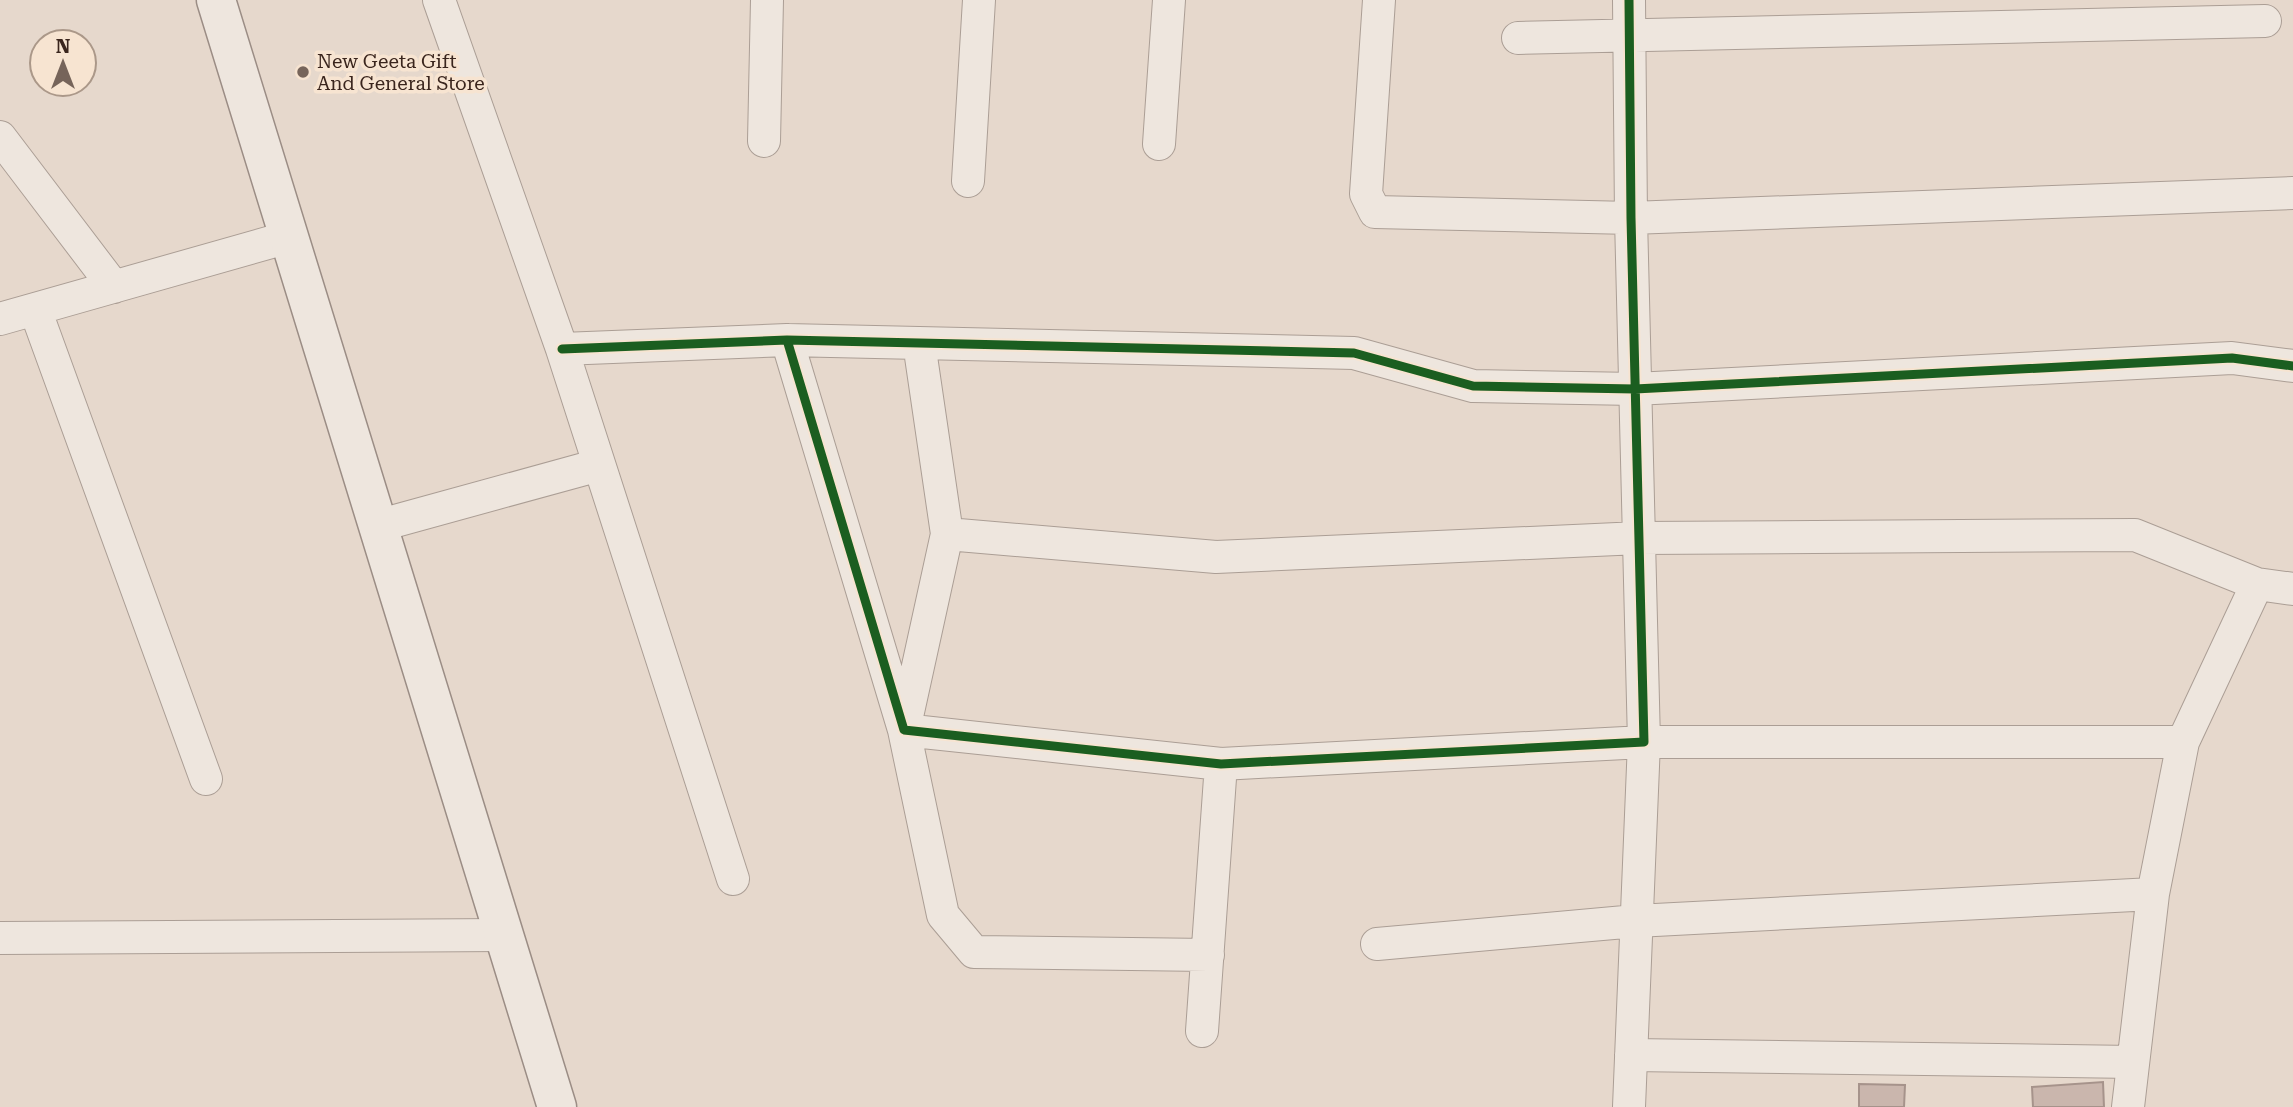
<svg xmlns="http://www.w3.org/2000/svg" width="2293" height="1107" font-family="'Roboto Serif',serif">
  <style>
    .building { fill: #cab6ad; stroke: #a6938b; stroke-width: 2 }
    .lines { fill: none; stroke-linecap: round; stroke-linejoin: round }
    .street-casing { stroke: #ab9e95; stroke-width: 34 }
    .secondary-casing { stroke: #9b8d85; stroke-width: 41 }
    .street { stroke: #eee6de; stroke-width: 32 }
    .secondary { stroke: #eee6de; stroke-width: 38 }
    .cycleway-casing { stroke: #f7e4d1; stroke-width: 13 }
    .cycleway { stroke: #1b5e20; stroke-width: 9 }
    .poi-dot { fill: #76645a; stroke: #f7e4d1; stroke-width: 2.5 }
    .labels { text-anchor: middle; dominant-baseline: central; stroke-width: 7; stroke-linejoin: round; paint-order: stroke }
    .poi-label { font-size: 19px; fill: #3a251d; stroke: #f7e4d1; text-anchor: start }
  </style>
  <rect width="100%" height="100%" fill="#e6d8cc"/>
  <path class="building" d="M2103 1082 2104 1107H2033L2032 1087Z
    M1859 1084 1905 1085 1904 1107H1859Z"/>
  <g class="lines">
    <g class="street-casing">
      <path id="street" d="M439 0 562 349 733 879
        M1379 0 1366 194 1375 212 1631 218 2293 193
        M1518 38 2265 21
        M0 137 114 287
        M764 141 767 0
        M1159 144 1169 0
        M968 181 979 0
        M35 309 206 779
        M0 319 289 237
        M787 340 904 730 1221 764 1644 742 1631 218 1629 0
        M919 343 947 534 904 730 943 915 974 952 1208 955
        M562 349 787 340 1354 353 1473 386 1635 389 2232 358 2293 366
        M377 526 599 465
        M947 534 1216 557 1639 538 2135 535 2257 584
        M0 938 504 935
        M1377 944 1636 921 2153 894
        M1202 1031 1221 764
        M1631 1055 2133 1062
        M1629 1107 1644 742H2183L2257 584 2293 589
        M2128 1107 2153 894 2183 742"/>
    </g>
    <g class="secondary-casing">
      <path id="secondary" d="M216 0 557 1107"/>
    </g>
    <use href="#street" class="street"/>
    <use href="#secondary" class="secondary"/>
    <g class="cycleway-casing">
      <path id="cycleway" d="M787 340 904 730 1221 764 1644 742 1631 218 1629 0
        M562 349 787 340 1354 353 1473 386 1635 389 2232 358 2293 366"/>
    </g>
    <use href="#cycleway" class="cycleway"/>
  </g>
  <circle class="poi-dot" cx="303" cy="72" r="7"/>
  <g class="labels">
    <g class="poi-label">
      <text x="317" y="61">New Geeta Gift<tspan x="317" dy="22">And General Store</tspan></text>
    </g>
  </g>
  <g transform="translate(63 63)"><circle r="33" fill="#f7e4d1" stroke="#ab9889" stroke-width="2"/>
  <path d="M0-5L12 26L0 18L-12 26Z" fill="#76645a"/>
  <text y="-10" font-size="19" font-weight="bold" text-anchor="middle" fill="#3a251d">N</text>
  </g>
</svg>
